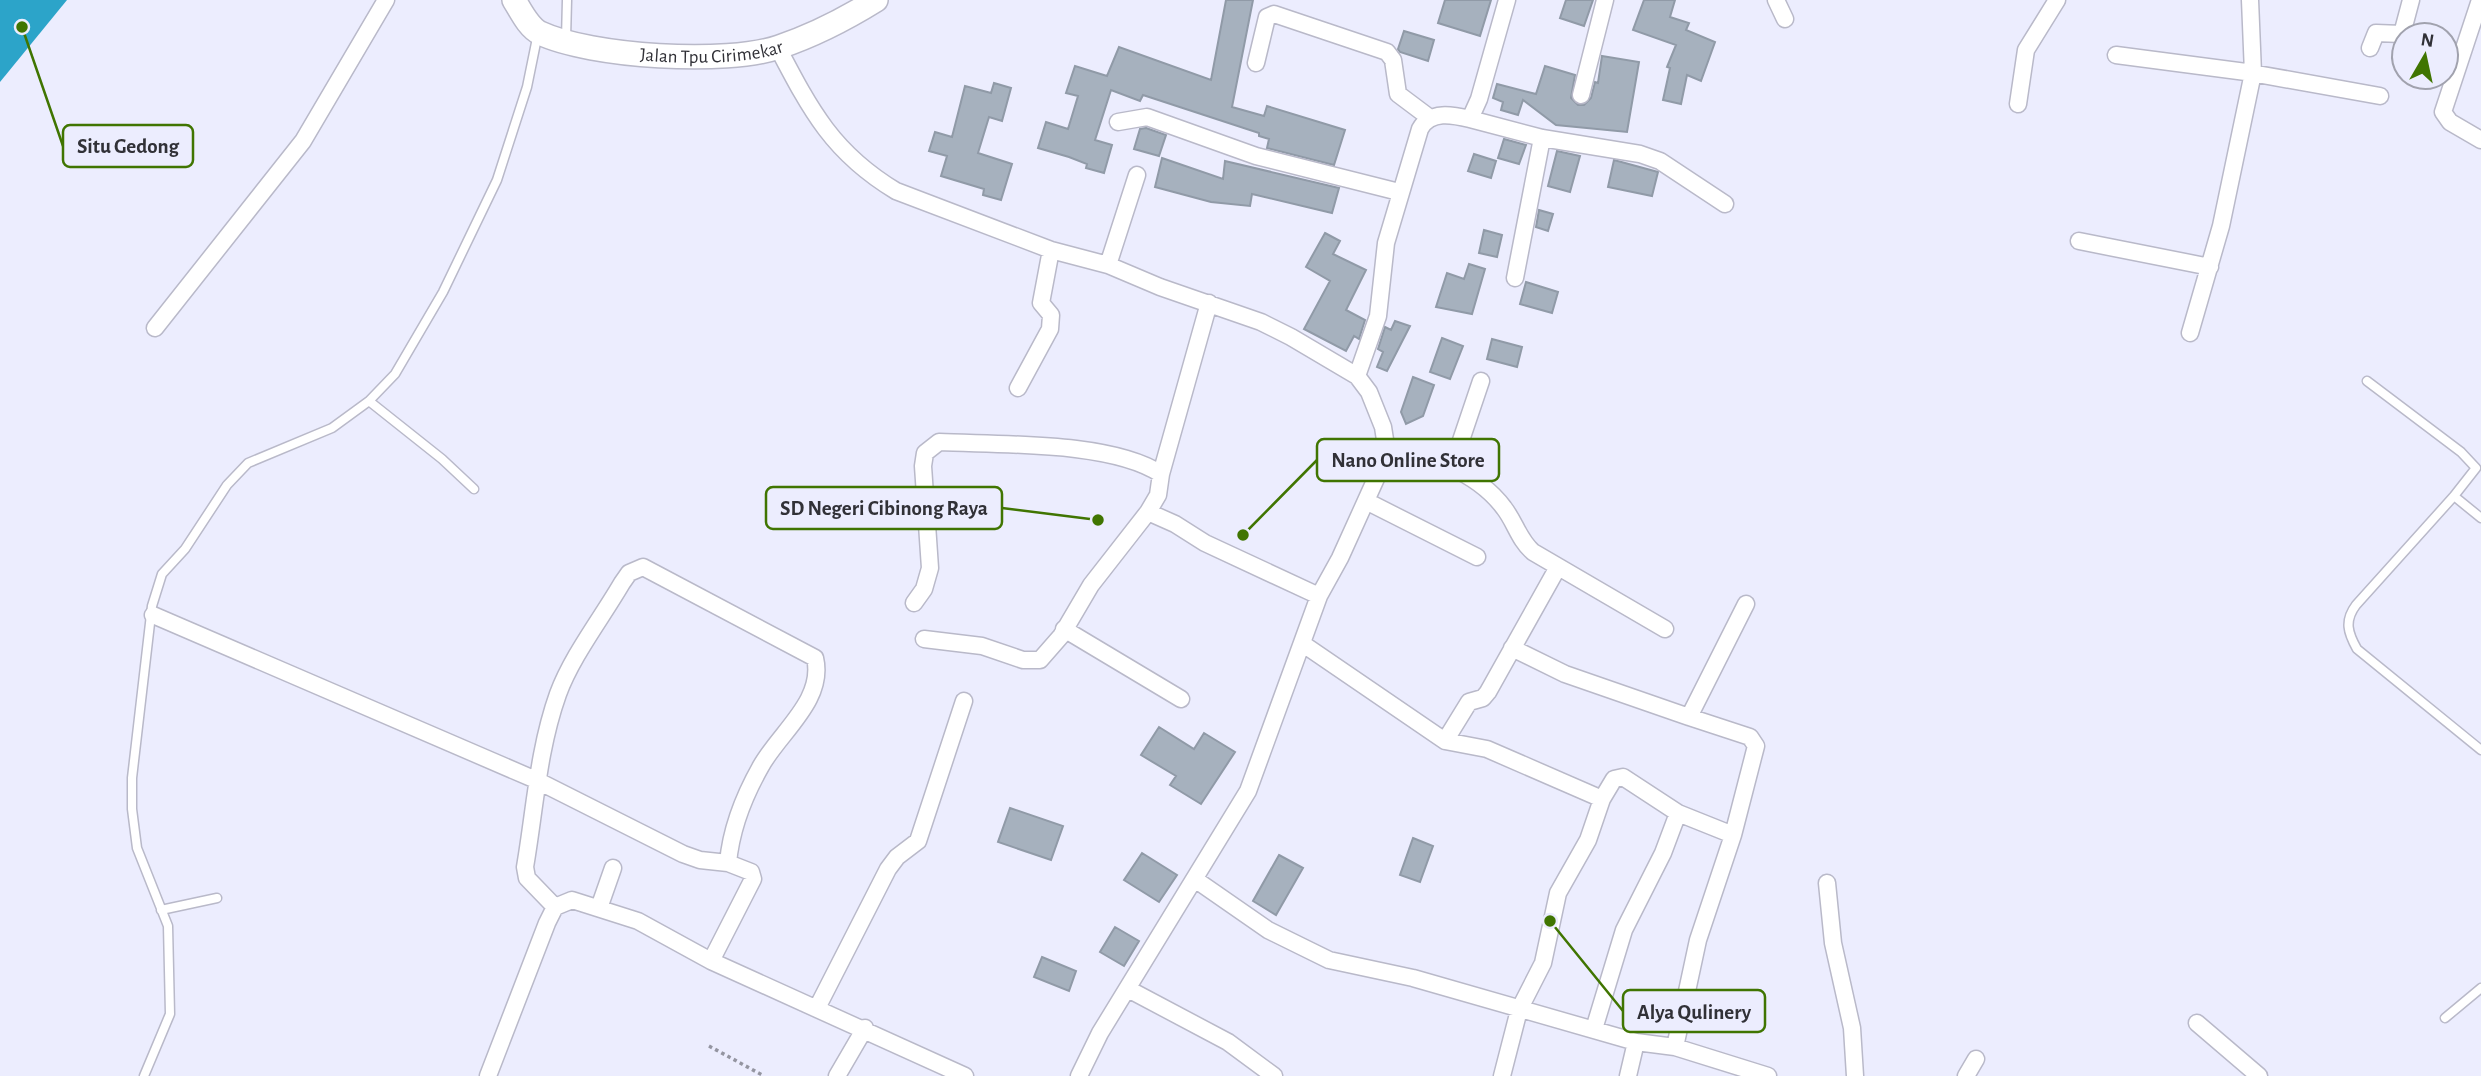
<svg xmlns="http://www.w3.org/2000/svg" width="2481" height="1076" font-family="'Alegreya Sans',sans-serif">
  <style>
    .water { fill: #2ca4c9 }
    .building { fill: #a6b1be; stroke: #909aa7; stroke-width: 2 }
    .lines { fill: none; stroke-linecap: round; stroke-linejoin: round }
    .lane-casing { stroke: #b9b9c9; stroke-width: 11 }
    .street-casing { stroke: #b9b9c9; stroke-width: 19 }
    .secondary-casing { stroke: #b9b9c9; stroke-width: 26 }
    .path { stroke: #9495a1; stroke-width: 3.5; stroke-dasharray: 3.5 3.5; stroke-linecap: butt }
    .lane { stroke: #fff; stroke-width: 8 }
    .street { stroke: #fff; stroke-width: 16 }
    .secondary { stroke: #fff; stroke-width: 23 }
    .labels { text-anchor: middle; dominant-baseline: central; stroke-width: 6; stroke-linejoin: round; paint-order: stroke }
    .street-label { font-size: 19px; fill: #313137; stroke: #ecedfe }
    .leader { fill: none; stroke: #407501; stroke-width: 2.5 }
    .callout-dot { fill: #407501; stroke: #ecedfe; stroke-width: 2.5 }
    .callout { fill: #ecedfe; stroke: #407501; stroke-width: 2.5 }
    .callout-label { font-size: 21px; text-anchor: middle; font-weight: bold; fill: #313137 }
  </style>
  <rect width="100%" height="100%" fill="#ecedfe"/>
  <path class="water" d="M0 0H67L0 82Z"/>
  <path class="building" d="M1226 0H1253L1232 107 1264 116 1267 106 1345 130 1334 165 1267 148 1269 139 1259 136V133L1143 95 1140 101 1111 90 1095 140 1112 145 1104 173 1086 168 1087 164 1069 157 1038 148 1046 122 1068 129 1078 96 1066 93 1075 66 1107 76 1119 47 1211 80Z
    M1445 0H1491L1480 36 1438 23Z
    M1566 0H1593L1584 26 1560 18Z
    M1644 0H1675L1670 17 1689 23 1686 30 1715 42 1701 81 1687 75 1681 104 1663 100 1670 68 1667 67 1676 45 1633 30Z
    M1404 31 1434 40 1428 61 1400 52 1398 49Z
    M1602 56 1639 62 1627 132 1556 125 1523 100 1518 115 1501 110 1503 102 1493 98 1497 84 1536 94 1545 66 1575 75 1571 98 1578 105H1584L1591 98 1595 82 1598 83Z
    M994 83 1011 88 1002 121 989 117 978 153 1012 164 1001 200 983 195 984 189 941 176 947 156 929 151 935 132 952 137 965 86 991 93Z
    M1146 128 1166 135 1159 156 1134 149 1140 129Z
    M1504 139 1526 145 1519 164 1498 158Z
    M1557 151 1580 156 1570 192 1548 186Z
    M1474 154 1496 161 1491 178 1468 171Z
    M1162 158 1223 179 1225 161 1339 188 1332 213 1252 194 1250 206 1211 202 1155 187Z
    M1614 160 1658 172 1652 196 1608 187Z
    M1539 210 1553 214 1548 231 1536 227Z
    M1484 230 1502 235 1497 257 1479 253Z
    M1325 233 1340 241 1333 254 1366 270 1346 310 1365 320 1359 339 1354 336 1346 351 1304 329 1330 281 1306 267Z
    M1469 264 1485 269 1472 314 1436 307 1447 273 1464 279Z
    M1526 282 1558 292 1552 313 1520 304Z
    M1395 321 1410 326 1387 371 1377 367 1383 352 1378 349 1385 327 1391 330Z
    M1442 338 1463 346 1450 379 1430 372Z
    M1492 339 1522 347 1517 367 1487 359Z
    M1413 377 1434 385 1423 416 1406 424 1401 412Z
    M1159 727 1194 749 1204 733 1235 752 1201 804 1170 785 1176 776 1141 755Z
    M1010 808 1063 826 1051 860 998 842Z
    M1413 838 1433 846 1420 882 1400 875Z
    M1142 853 1177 875 1159 902 1124 880Z
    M1279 855 1303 868 1276 915 1253 901Z
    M1115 927 1139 941 1124 966 1100 952Z
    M1042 957 1076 971 1069 991 1034 977Z"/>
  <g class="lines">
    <g class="lane-casing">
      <path id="lane" d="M566 39 567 0
        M2367 381 2461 452 2476 468 2454 496 2356 605C2344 621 2348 633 2357 649L2481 750
        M369 401 442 459 474 489
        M2454 496 2481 518
        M161 910 217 898
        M2445 1018 2481 988
        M144 1076 170 1014 168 926 137 848 132 809V778L152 606 162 574 185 549 227 485 248 463 332 428 369 401 395 374 443 292 497 180 527 87 538 33"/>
    </g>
    <g class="street-casing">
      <path id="street" d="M1776 0 1785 19
        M2480 0 2443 112 2450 122 2481 140
        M778 48C811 111 833 153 896 191L1051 250 1108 265 1160 287 1261 322 1291 337 1357 376 1369 392 1383 427 1386 446 1383 463 1340 558 1319 596 1248 791 1100 1033 1079 1076
        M2370 48 2376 33 2402 34 2411 0
        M2116 55 2246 72 2380 96
        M1256 63 1267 17 1274 14 1387 52 1393 60 1398 94 1430 118
        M1581 95 1605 0
        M2018 104 2026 50 2057 0
        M1470 119 1542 138 1640 154 1660 161 1725 204
        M1118 122 1147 117 1256 156 1399 192
        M2079 241 2210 267
        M1108 265 1137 175
        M1515 278 1542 138
        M155 328 303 141 386 0
        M2190 333 2221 226 2253 73 2250 0
        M1357 376 1378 316 1386 243 1420 129C1430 110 1453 115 1470 119L1479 99 1507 0
        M1018 388 1050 329 1051 315 1041 303 1051 250
        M1386 446C1428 457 1476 470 1504 508 1515 522 1519 540 1533 552L1665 629
        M1452 467 1481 381
        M1161 474 1209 303
        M1366 501 1477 557
        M914 603 924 589 930 568 923 466 925 453 939 442C1000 445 1111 441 1161 474L1158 495 1148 512 1175 524 1205 543 1319 596
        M153 615 536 780 683 854 700 860 728 863
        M1064 629 1181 699
        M924 639 982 646 1023 660H1040L1061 636 1091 585 1148 512
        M1303 644 1445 741 1487 749 1602 799
        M1512 648 1565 674 1689 717
        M1445 741 1469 702 1483 698 1488 692 1558 567
        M1196 880 1268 930 1329 960 1413 978 1636 1042 1675 1047 1768 1076
        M1827 883 1833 943 1852 1028 1855 1076
        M555 907 527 878 525 867C535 809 538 750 558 694 572 656 601 619 622 583L629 573 643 567 815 658C825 700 780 732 761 766 744 796 731 829 728 863L751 872 753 879 711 961
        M599 908 613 868
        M1128 989 1228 1042 1274 1076
        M817 1008 888 869 897 857 918 841 964 701
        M2197 1023 2259 1076
        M1594 1029 1624 930 1663 853 1678 813
        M1675 1047 1698 940 1733 835 1756 746 1750 737 1689 717 1746 604
        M488 1076 547 923 555 907 572 900 638 921 711 961 965 1076
        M837 1076 865 1028
        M1502 1076 1519 1010 1543 963 1558 893 1588 840 1602 799 1614 779 1623 777 1678 813 1733 835
        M1628 1076 1636 1042
        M1966 1076 1976 1059"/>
    </g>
    <g class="secondary-casing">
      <g id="secondary">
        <path id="s1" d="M514 0C521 11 528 27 540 33 591 57 727 65 779 47 812 36 847 18 876 0"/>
      </g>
    </g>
    <path class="path" d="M709 1046 764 1076"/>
    <use href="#lane" class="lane"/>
    <use href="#street" class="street"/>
    <use href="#secondary" class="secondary"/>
  </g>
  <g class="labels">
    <g class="street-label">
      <text stroke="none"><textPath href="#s1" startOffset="217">Jalan Tpu Cirimekar</textPath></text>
    </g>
  </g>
  <path class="leader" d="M22 27L63 146M1243 535L1317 460M1098 520L1002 508M1550 921L1623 1011"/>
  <g class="callout-dot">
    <circle cx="22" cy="27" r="7"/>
    <circle cx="1243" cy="535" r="7"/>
    <circle cx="1098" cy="520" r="7"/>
    <circle cx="1550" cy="921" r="7"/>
  </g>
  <g class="callout">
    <rect x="63" y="125" width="130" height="42" rx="7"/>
    <rect x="1317" y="439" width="182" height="42" rx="7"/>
    <rect x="766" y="487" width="236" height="42" rx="7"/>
    <rect x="1623" y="990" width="142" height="42" rx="7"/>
  </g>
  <g class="callout-label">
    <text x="128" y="153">Situ Gedong</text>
    <text x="1408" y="467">Nano Online Store</text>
    <text x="884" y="515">SD Negeri Cibinong Raya</text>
    <text x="1694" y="1019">Alya Qulinery</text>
  </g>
  <g transform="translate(2425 56) rotate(9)"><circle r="33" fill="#ecedfe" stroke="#a1a2ae" stroke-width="2"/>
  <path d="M0-5L12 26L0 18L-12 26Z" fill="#407501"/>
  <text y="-10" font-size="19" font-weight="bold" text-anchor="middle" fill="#313137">N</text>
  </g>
</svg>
